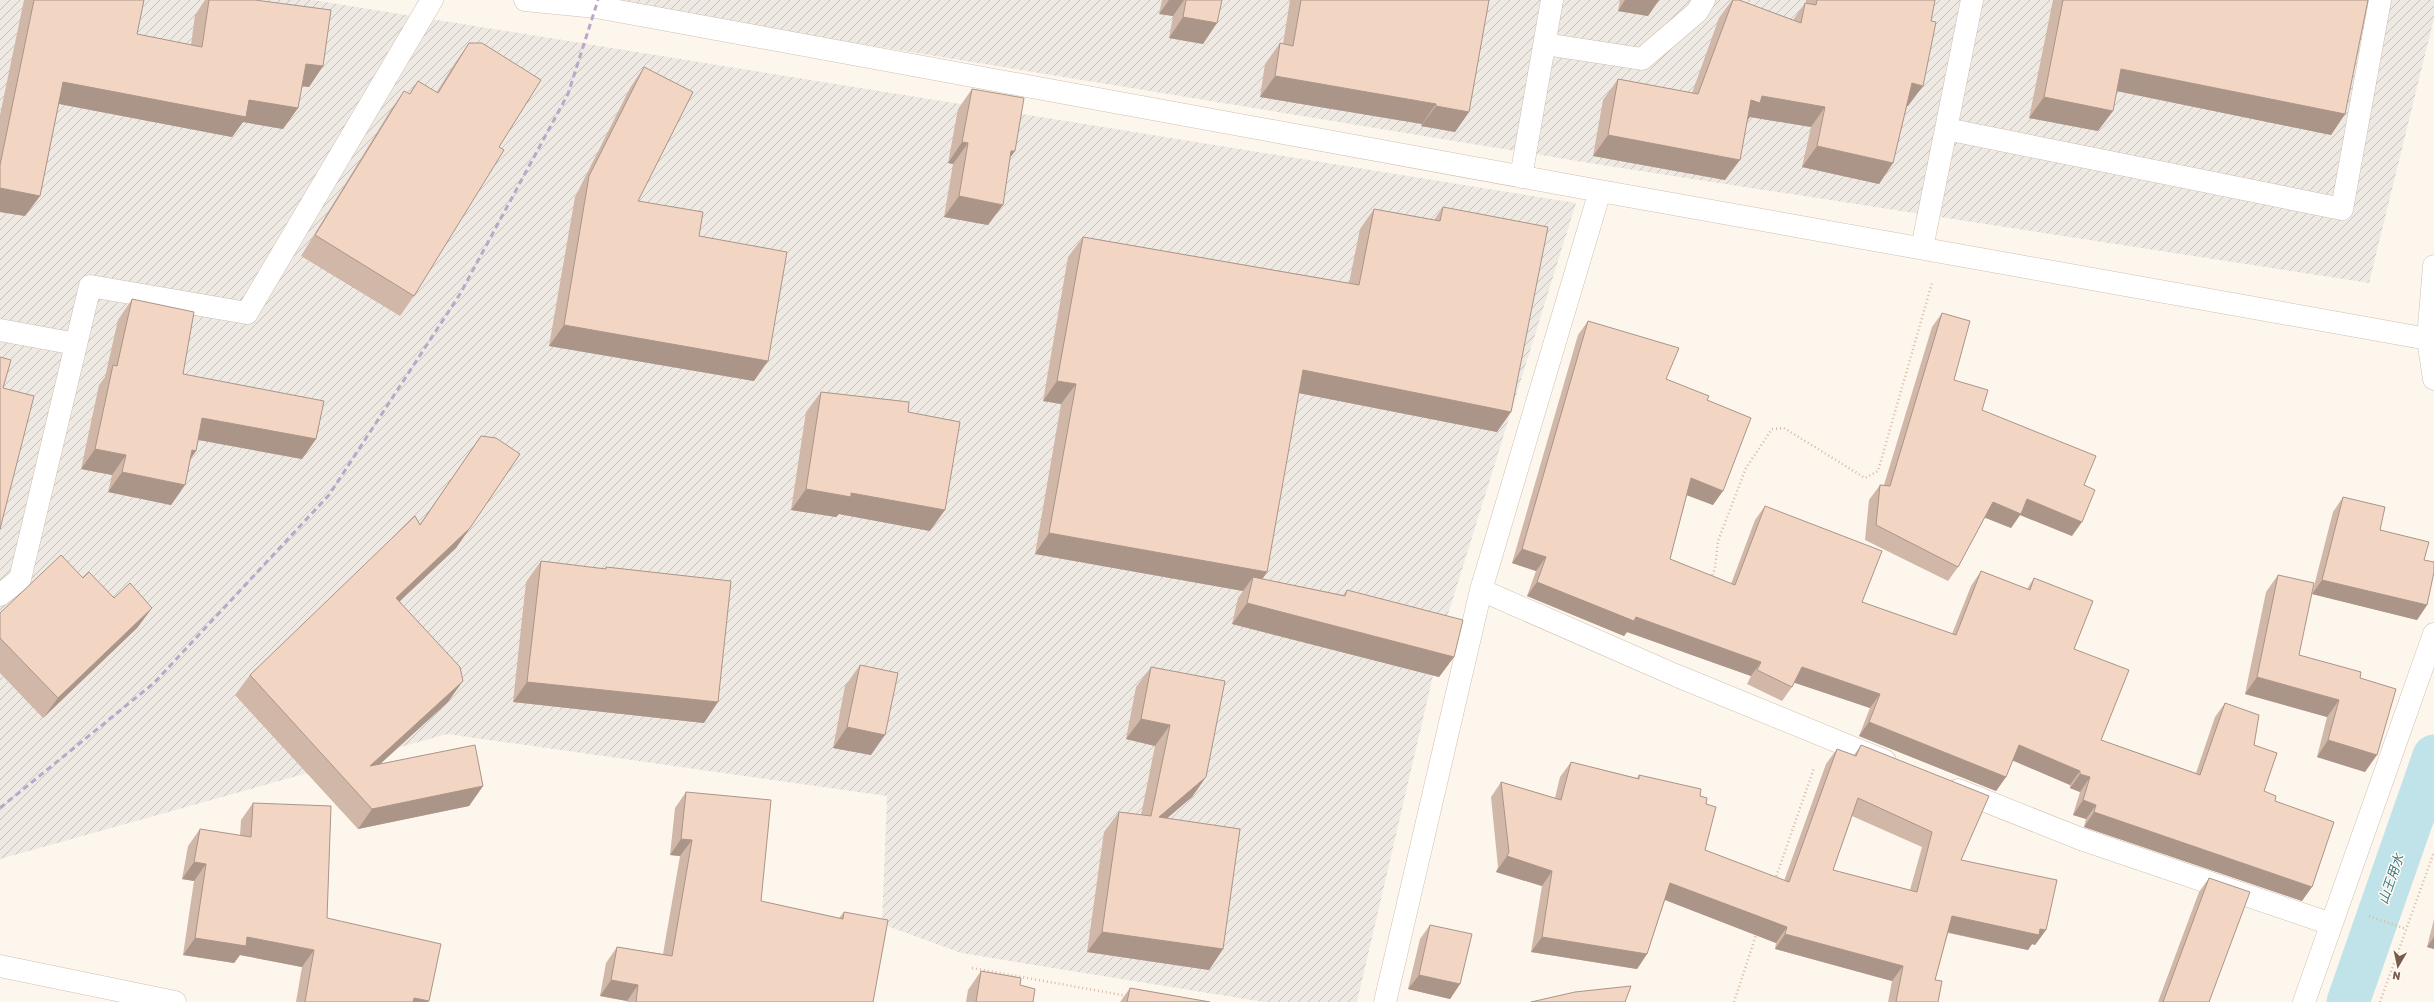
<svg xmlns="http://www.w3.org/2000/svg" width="2434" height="1002" font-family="Rubik,'Noto Sans JP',sans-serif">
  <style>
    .industrial { fill: url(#industrial-furrows) }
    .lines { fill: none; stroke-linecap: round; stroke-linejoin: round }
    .canal { stroke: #bfe3e8; stroke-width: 43 }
    .minor-casing { stroke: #d1beb0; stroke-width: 23 }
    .path { stroke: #d9b8a5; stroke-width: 2.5; stroke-dasharray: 1 3; stroke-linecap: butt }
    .minor { stroke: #fff; stroke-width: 22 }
    .rail { stroke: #b9a8c9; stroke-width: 3; stroke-dasharray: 6 4; stroke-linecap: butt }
    .wall { fill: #d1b7a8; fill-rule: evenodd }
    .shaded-wall { fill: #aa9588 }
    .building { fill: #f3d5c3; stroke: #aa9588; fill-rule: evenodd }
    .labels { text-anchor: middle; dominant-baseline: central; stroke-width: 3; stroke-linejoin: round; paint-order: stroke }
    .water-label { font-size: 13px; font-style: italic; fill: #437c86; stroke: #fffaf3 }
  </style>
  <defs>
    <pattern id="industrial-furrows" width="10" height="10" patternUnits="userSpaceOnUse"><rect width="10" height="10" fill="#efe9e4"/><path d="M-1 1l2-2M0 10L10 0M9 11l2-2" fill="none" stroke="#c7c0bb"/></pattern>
  </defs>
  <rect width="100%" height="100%" fill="#fdf6ec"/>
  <path class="industrial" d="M0 0H313L1576 203 1445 624 1357 1002H1264L961 953 882 924 887 796 447 734 0 859Z
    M593 0H2434V18L2369 283 1589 163Z"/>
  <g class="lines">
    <path class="canal" d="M2348 1002 2434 756"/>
    <g class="minor-casing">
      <path id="minor" d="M525 0 596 7 1600 191 2428 339 2434 343
        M1545 44 1642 59 1697 12 1704 0
        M1946 129 2342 209 2380 0
        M1521 177 1552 0
        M1922 248 1972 0
        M2434 266 2428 339 2434 379
        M0 330 76 344
        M1481 590 1675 675 1885 761
        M0 595 20 579 90 286 247 313 432 0
        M1958 790 2081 839 2331 924
        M0 966 175 1002
        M1385 1002 1481 590 1600 191
        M2304 1002 2434 634"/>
    </g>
    <path class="path" d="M1711 579 1715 568 1718 541 1746 468 1772 429 1784 428 1865 478 1878 471 1932 283
      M1775 880 1814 768
      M2369 916 2406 929
      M972 968 1127 996
      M1734 1002 1757 932
      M2380 1002 2434 852"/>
    <use href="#minor" class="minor"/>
    <path class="rail" d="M0 808 154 683 329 495 460 294 568 94 598 0"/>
  </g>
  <path class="wall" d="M24 0H144L137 34 191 45 195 15 205 0H255L323 66 309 87 302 86 298 108 283 129 243 122 232 137 59 104 40 196 25 216 0 212V115Z
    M1162 0H1222L1203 44 1169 38 1173 16 1159 14Z
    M1290 0H1489L1469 112 1455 132 1421 126 1422 124 1260 97 1265 64 1280 43 1283 44Z
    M1620 0H1659L1648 16 1618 11Z
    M1732 0H1739L1793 20 1805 3H1806V0H1935L1908 106H1907L1893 163 1879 184 1802 167 1811 127 1750 117 1747 120 1725 180 1593 156 1603 100 1618 79 1692 93 1719 18Z
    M2053 0H2368L2345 114 2331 135 2116 91 2098 131 2029 118Z
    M469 43 499 147 414 296 400 316 301 256 390 111 404 91 409 94 418 81 436 93 455 63Z
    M644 67 638 201 699 236 754 381 549 346 575 197 630 88Z
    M972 89 1015 151 1010 157 988 225 944 217 953 164 948 163 958 109Z
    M1443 207 1497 432 1299 393 1262 579 1343 595 1347 590 1454 657 1439 677 1232 624 1238 598 1243 591 1035 554 1061 404 1043 401 1068 257 1083 237 1349 283 1360 229 1374 209 1434 220Z
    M132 299 183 374 316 439 302 459 198 440 196 451 191 458 185 485 171 505 108 492 112 475 81 469 99 385 105 377 118 320Z
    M1942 313 1954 380 1982 410 2084 485 2072 536 2020 515 2011 528 1985 517 1958 567 1948 581 1865 540 1869 500 1880 485H1884L1932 327Z
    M1588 321 1666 379 1707 400 1713 505 1687 495 1670 559 1731 584 1755 520 1765 506 1862 602 1952 634 1971 586 1981 571 2027 589 2034 578 2074 649 2101 740 2196 773 2215 717 2225 703 2254 745 2264 791 2275 801 2302 901 2084 827 2086 819 2073 815 2080 792 2070 788V785L2013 760 2006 777 1996 791 1859 736 1870 708 1794 682 1792 687 1782 701 1747 684 1751 676 1627 632 1624 636 1527 596 1536 571 1512 563 1578 335Z
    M821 392 908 412 930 531 839 514 836 517 791 510 806 412Z
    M481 436 470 528 456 548 400 601 448 702 380 764 483 786 469 806 358 829 235 695 250 675 420 524Z
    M2343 497 2380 530 2424 560 2427 605 2417 620 2312 594 2333 512Z
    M541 561 605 569 606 567 704 723 513 702 526 582Z
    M2278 575 2299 655 2360 678 2365 772 2317 757 2327 717 2245 694 2266 592Z
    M83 578 114 598 152 608 137 628 43 718 0 673V613Z
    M860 665 871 755 833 748 845 686Z
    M1151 667 1206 777 1192 797 1167 818 1223 949 1209 970 1087 952 1104 832 1119 812 1141 815 1155 746 1126 739 1136 687Z
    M1861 745 1961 860 2046 930 2035 945 2032 944 2028 950 1948 933 1935 980 1938 1002H1888L1892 981 1775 949 1776 943 1665 900 1647 954 1637 969 1531 952 1542 886 1496 872 1498 867 1491 797 1501 782 1555 798 1560 777 1571 762 1637 778 1639 775 1700 796 1706 804 1705 850 1784 881 1826 764 1837 749 1854 755ZM1852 816 1922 847 1910 890 1833 870Z
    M686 792 761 901 839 918 844 912 873 1002H627V1001L600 996 606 963 617 947 663 954 680 856 670 855 675 808Z
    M253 803 327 918 428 1002H296L302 967 240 955 234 963 183 955 194 881 182 879 188 846 200 829 240 836 241 820Z
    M2209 878V1002H2158L2199 892Z
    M2434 919V949L2427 947Z
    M1430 925 1460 984 1450 999 1408 989 1420 939Z
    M981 971 1020 985 1033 1002H966L968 990Z
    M1130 988 1210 1002H1120Z"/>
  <path class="shaded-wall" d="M1169 0H1184L1173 16 1159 14Z
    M1625 0H1659L1648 16 1618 11Z
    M1183 17 1217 23 1203 44 1169 38Z
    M306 64 323 66 309 87 291 85Z
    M2121 69 2345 114 2331 135 2107 89Z
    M1275 76 1436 104 1422 124 1260 97Z
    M63 82 249 100 298 108 283 129 243 122 232 137 49 102Z
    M1912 83 1923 86 1908 106 1898 104Z
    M1762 96 1825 107 1811 127 1750 117 1745 124 1751 100Z
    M2044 97 2113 111 2098 131 2029 118Z
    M1436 106 1469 112 1455 132 1421 126Z
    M1608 135 1740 160 1725 180 1593 156Z
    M962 142 968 143 953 164 948 163Z
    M1817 146 1893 163 1879 184 1802 167Z
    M1011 151H1015L1000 172Z
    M0 188 40 196 25 216 0 212Z
    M959 196 1003 205 988 225 944 217Z
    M564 325 768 361 754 381 549 346Z
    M1303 370 1511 412 1497 432 1288 391Z
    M1057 381 1076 384 1061 404 1043 401Z
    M202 418 316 439 302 459 188 438Z
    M95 449 126 455 112 475 81 469Z
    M192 450 196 451 182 471Z
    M122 472 185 485 171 505 108 492Z
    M1691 478 1723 491 1713 505 1681 493Z
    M806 489 851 493 945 510 930 531 839 514 836 517 791 510Z
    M2027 499 2082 522 2072 536 2020 515 2011 528 1983 517 1993 502Z
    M470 528 456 548 382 618 396 598Z
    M1049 533 1267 572 1253 593V577L1243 591 1035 554Z
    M1522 549 1546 557 1536 571 1512 563Z
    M2322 580 2427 605 2417 620 2312 594Z
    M1537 582 1636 617 1761 662 1751 676 1627 632 1624 636 1527 596Z
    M1247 603 1454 657 1439 677 1232 624Z
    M152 608 137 628 43 718 58 698Z
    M1802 667 1880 694 1870 708 1792 682Z
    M2257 677 2339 700 2327 717 2245 694Z
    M463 681 448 702 355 787 370 766Z
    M527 682 718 702 704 723 513 702Z
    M1141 719 1170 725 1155 746 1126 739Z
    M1869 722 2006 777 1996 791 1859 736Z
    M847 727 885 735 871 755 833 748Z
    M2328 740 2377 755 2365 772 2317 757Z
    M2019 745 2080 771 2070 785 2009 759Z
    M2080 774 2090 777 2080 792 2070 788Z
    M1206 777 1192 797 1144 838 1159 817Z
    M483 786 469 806 358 829 372 809Z
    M2083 800 2096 805 2086 819 2073 815Z
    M2094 812 2312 887 2302 901 2084 827Z
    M681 839 692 840 680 856 670 855Z
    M1507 856 1552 871 1542 886 1496 872Z
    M194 862 206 864 194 881 182 879Z
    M1670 883 1787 927 1776 943 1660 898Z
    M1952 916 2040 929 2046 930 2035 945 2032 944 2028 950 1942 931Z
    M1102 932 1223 949 1209 970 1087 952Z
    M1785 934 1903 966 1892 981 1775 949Z
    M247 937 314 950 302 967 240 955 234 963 183 955 195 938Z
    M1542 937 1647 954 1637 969 1531 952Z
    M2434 937V949L2427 947Z
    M1419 975 1460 984 1450 999 1408 989Z
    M611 980 638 985 627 1001 600 996Z
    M414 998 429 1001 428 1002H411Z"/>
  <path class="building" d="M34 0H144L137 34 202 47 209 0H255L331 10 323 66 306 64 298 108 249 100 246 117 63 82 40 196 0 188V165Z
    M1186 0H1222L1217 23 1183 17Z
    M1301 0H1489L1469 112 1436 106V104L1275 76 1280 43 1293 46Z
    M1733 0H1739L1801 23 1805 3 1816 5 1817 0H1935L1931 21 1936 22 1923 86 1912 83 1893 163 1817 146 1825 107 1762 96 1760 103 1751 100 1740 160 1608 135 1618 79 1698 94Z
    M2063 0H2368L2345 114 2121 69 2113 111 2044 97Z
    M469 43H482L541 80 499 147 504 150 414 296 315 235 404 91 410 94 418 81 438 93Z
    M644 67 693 92 638 201 703 212 699 236 787 252 768 361 564 325 589 176Z
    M972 89 1024 98 1015 151H1011L1003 205 959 196 968 143 962 142Z
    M1443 207 1548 227 1511 412 1303 370 1267 572 1049 533 1076 384 1057 381 1083 237 1359 285 1374 209 1440 221Z
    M132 299 194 312 183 374 324 401 316 439 202 418 196 451 192 450 185 485 122 472 126 455 95 449 113 365 117 366Z
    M1942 313 1970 321 1954 380 1988 390 1982 410 2096 456 2084 485 2095 490 2082 522 2027 499 2021 514 1993 502 1958 567 1876 525 1880 485 1890 486Z
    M1588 321 1679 348 1666 379 1709 396 1707 400 1751 418 1723 491 1691 478 1670 559 1735 585 1765 506 1882 551 1862 602 1956 635 1981 571 2030 590 2034 578 2093 601 2074 649 2129 670 2101 740 2200 775 2225 703 2259 715 2254 745 2277 753 2264 791 2276 796 2275 801 2334 822 2312 887 2094 812 2096 805 2083 800 2090 777 2080 774V771L2019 745 2006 777 1869 722 1880 694 1802 667 1792 687 1757 670 1761 662 1636 617 1634 621 1537 582 1546 557 1522 549Z
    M0 357 11 360 3 388 34 396 0 529Z
    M821 392 909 402 908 412 960 422 945 510 851 493V497L806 489Z
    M481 436 496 438 520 454 470 528 396 598 460 667 463 681 370 766 475 745 483 786 372 809 250 675 415 516 420 525Z
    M2343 497 2385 507 2380 530 2429 542 2424 560 2434 562V572L2427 605 2322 580Z
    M61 555 83 578 89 572 114 598 130 583 152 608 58 698 0 638V613Z
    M541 561 606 569V567L731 581 718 702 527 682Z
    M2278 575 2314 583 2299 655 2361 672 2360 678 2396 689 2377 755 2328 740 2339 700 2257 677Z
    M1253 577 1345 596 1347 590 1463 620 1454 657 1247 603Z
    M860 665 898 673 885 735 847 727Z
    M1151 667 1225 681 1206 777 1159 817 1240 829 1223 949 1102 932 1119 812 1151 816 1170 725 1141 719Z
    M1861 745 1989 796 1961 860 2057 880 2046 930 2040 929 2039 935 1952 916 1935 980 1942 981 1938 1002H1896L1903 966 1785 934 1787 927 1670 883 1647 954 1542 937 1552 871 1507 856 1509 852 1501 782 1561 800 1571 762 1639 779V775L1701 789 1700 796 1707 798 1706 804 1716 807 1705 850 1789 882 1837 749 1856 756ZM1858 798 1932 832 1917 892 1833 870Z
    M686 792 771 800 761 901 843 919 844 912 888 920 873 1002H636L638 985 611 980 617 947 672 956 692 840 681 839Z
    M253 803 331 806 327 918 441 944 429 1001 414 998 413 1002H305L314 950 247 937 246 946 195 938 206 864 194 862 200 829 251 837Z
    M2209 878 2250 892 2209 1002H2163Z
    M1430 925 1472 934 1460 984 1419 975Z
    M981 971 1021 978 1020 985 1035 989 1033 1002H976Z
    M1631 986 1625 1002H1531L1575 992Z
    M1130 988 1210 1002H1127Z"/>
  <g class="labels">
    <g class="water-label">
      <text transform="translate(2391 879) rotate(-71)">山王用水</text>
    </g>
  </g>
  <g transform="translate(2398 966) rotate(189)" stroke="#fffaf3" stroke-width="3" paint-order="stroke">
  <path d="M0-3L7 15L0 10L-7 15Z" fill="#7a5c4d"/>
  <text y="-6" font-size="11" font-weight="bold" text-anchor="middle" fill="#7a5c4d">N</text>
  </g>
</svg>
